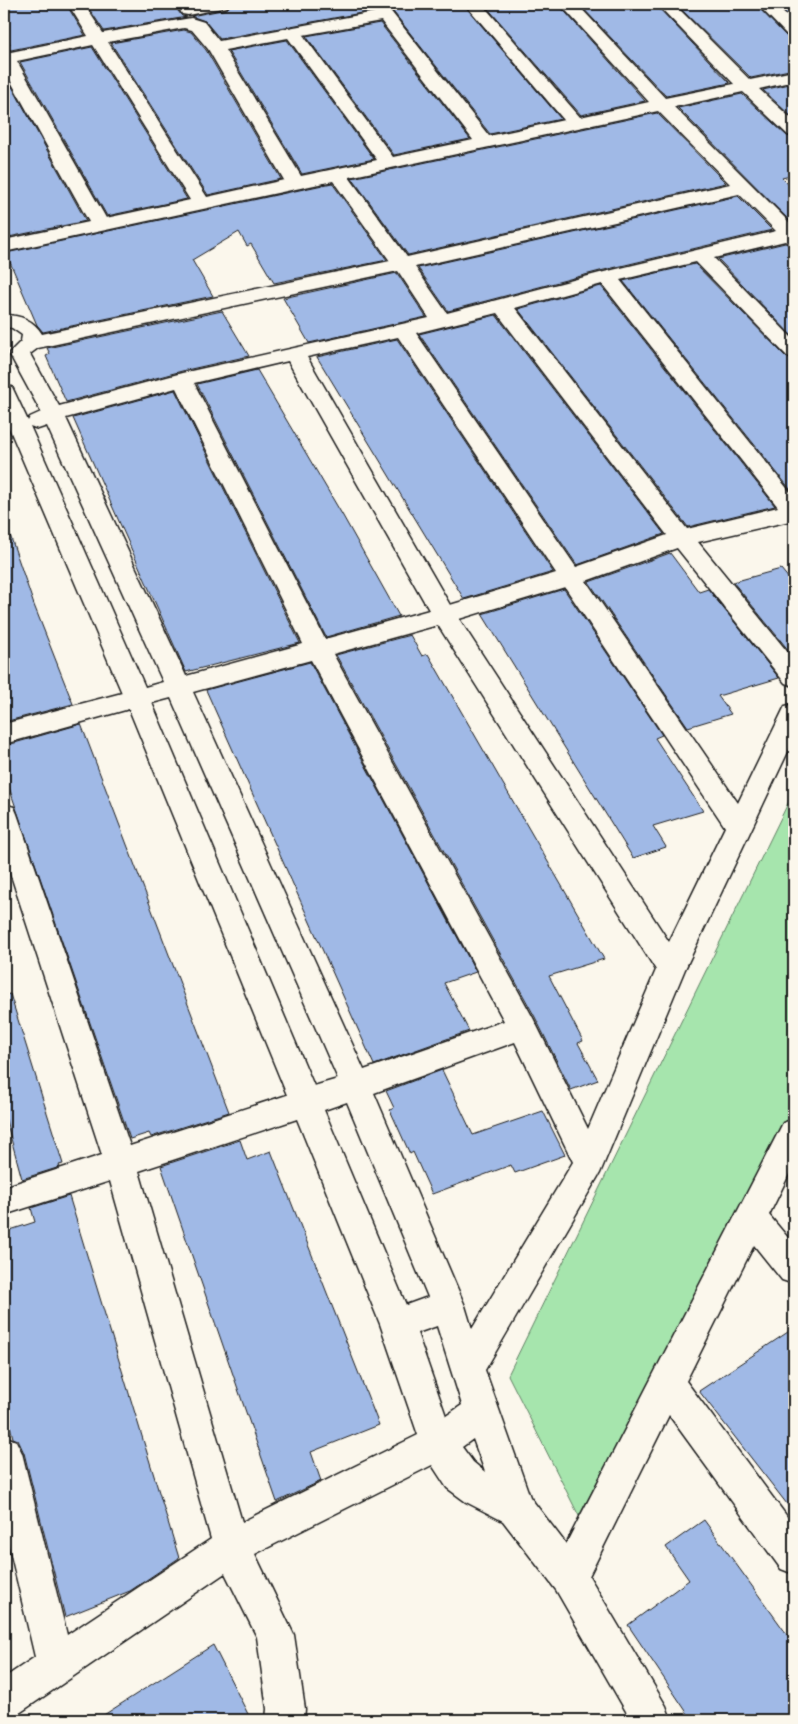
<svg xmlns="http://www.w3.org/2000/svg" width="798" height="1724" font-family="Sriracha,sans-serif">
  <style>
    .green { fill: #a6e5ad; stroke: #618064 }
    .building { fill: #a0b9e6; stroke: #1c1c1c }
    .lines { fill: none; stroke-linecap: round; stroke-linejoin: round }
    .minor-casing { stroke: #1c1c1c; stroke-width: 3 }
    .minor { fill: #fbf7ec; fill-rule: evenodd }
  </style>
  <rect width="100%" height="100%" fill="#fbf7ec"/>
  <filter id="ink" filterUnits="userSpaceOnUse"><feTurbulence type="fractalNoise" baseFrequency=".02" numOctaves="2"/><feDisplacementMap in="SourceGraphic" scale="10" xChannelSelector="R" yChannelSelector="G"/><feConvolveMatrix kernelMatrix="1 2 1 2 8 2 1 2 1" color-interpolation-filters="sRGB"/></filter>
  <g filter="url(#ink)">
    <path class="green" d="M794 791V1111L579 1516 508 1375Z"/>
    <path class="building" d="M4 4H66L85 35 11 50 4 47V45L10 44 4 30Z
      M86 4H184L180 5 178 11 182 16 187 17 104 31Z
      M231 4H367L372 11 220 39 205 21 191 16 227 9Z
      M387 4H463L561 119 490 134Z
      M484 4H558L645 101 581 115Z
      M579 4H655L730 83 666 96Z
      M676 4H755L787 37 794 39V69L751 78Z
      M776 4H794V21Z
      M380 23 470 139 394 155 306 36Z
      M184 30 191 32 206 50 281 179 208 195 111 43Z
      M287 40 374 159 302 174 228 51Z
      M92 47 187 199 107 216 20 62Z
      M4 72 86 221 4 238V178L9 177 4 166Z
      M794 83V119L763 90Z
      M742 94 787 136 794 138V175L782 178 794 190V225L678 108Z
      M657 113 726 183 408 255 352 178Z
      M332 183 387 260 274 283 251 244 247 246 239 232 192 260 213 296 43 332 37 325 6 253Z
      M738 196 772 230 600 271 448 311 418 268Z
      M785 243 794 247V338L718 259Z
      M695 264 786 357 794 360V494L623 281Z
      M397 273 426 317 309 343 283 298Z
      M601 286 775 506 688 527 518 309Z
      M222 311 249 356 182 371 66 402 46 356 50 354 47 348Z
      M496 315 664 534 577 565 419 334Z
      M397 339 553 572 464 599 317 357Z
      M257 370 343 516 399 616 326 637 197 384Z
      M175 390 300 643 186 672 73 418Z
      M9 532 34 605 73 704 4 722V533Z
      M670 553 699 592 708 589 779 678 718 696 731 714 688 727 589 582Z
      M781 569 794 585V657L733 582Z
      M564 589 662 735 655 738 703 811 653 826 666 847 633 858 482 614Z
      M410 635 422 656 428 654 604 959 549 976 583 1041 578 1043 598 1080 571 1090 535 1017 336 655Z
      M310 662 476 972 444 983 469 1031 374 1065 206 690Z
      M81 724 229 1112 151 1137 149 1133 130 1139 4 773V746Z
      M10 994 63 1164 59 1165 60 1167 22 1179 4 1113V995Z
      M442 1070 473 1135 543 1111 565 1155 515 1173 511 1165 432 1194 413 1152 410 1154 390 1110 394 1108 386 1091Z
      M240 1140 247 1160 271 1151 379 1425 311 1452 321 1481 277 1502 161 1166Z
      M69 1196 179 1558 130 1591 65 1617 24 1453 18 1440 13 1438 4 1401V1232L35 1222 31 1208Z
      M794 1328V1513L699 1391Z
      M704 1520 794 1644V1720H692L628 1625 689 1580 666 1547Z
      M213 1645 251 1720H96Z"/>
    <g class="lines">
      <g class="minor-casing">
        <path id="minor" d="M68 4H84L103 33 191 18 204 22 219 41 375 12 369 4H385L489 136 564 120 465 4H482L580 117 649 102 560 4H577L665 98 734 84 657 4H674L750 80 794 71V81L759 89 794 121V136L788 135 743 92 674 107 794 227V245L785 241 714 258 794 340V358L787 356 696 262 620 280 794 497V520L698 542 794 660V686L785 683 677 548 586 581 738 803 785 706 794 704V739L685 969 600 1173 485 1370 530 1497 566 1544 783 1123 794 1119V1164L769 1215 794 1245V1284L782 1280 754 1245 686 1381 794 1526V1574L781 1569 669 1415 589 1576 666 1706 671 1720H631L556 1590 503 1521 466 1502 447 1488 432 1465 255 1554 294 1635 305 1709 304 1720H266L267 1709 257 1637 225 1573 18 1714 4 1719V1678L35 1657 4 1525V1436L16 1441 22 1453 67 1635 211 1539 110 1181 4 1215V1187L102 1155 4 854V804L14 807 17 814 130 1146 287 1095 129 709 4 744V724L122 693 4 416V385L12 387 28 421 30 417 41 412 9 353 21 341 22 335 12 328 4 327V315C20 315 34 320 42 334L390 261 333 181 4 252V240L89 222 4 69V49L11 52 88 36ZM381 21 473 140 393 157 303 35ZM184 28 192 30 208 49 284 180 207 197 108 42ZM288 38 377 160 301 176 225 50ZM93 45 190 200 106 218 17 61ZM658 111 730 184 407 257 349 177ZM739 194 776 231 600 273 447 313 415 267ZM398 271 429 318 182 373 59 406 30 354 38 348ZM602 284 778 507 687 529 515 308ZM497 313 667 535 576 567 416 333ZM398 337 556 573 450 605 307 357ZM288 361 429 610 325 639 194 383ZM176 388 303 644 186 676 66 418ZM30 426 38 429 47 426 163 682 145 687ZM565 587 725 827 669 942 459 619ZM438 625 656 970 588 1129 533 1018 333 654ZM311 660 504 1021 364 1070 193 692ZM171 698 338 1079 314 1086 152 703ZM515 1042 573 1162 472 1329 465 1306 374 1093ZM347 1102 428 1297 406 1305 324 1110ZM297 1119 380 1324 418 1435 242 1522 139 1171ZM437 1326 462 1405 446 1416 417 1333ZM473 1439 485 1472 473 1462 462 1447Z
          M195 4H229L227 7 188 15 182 14 180 10 182 6Z
          M757 4H774L794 23V37L788 36Z"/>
      </g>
      <use href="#minor" class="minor"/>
    </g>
  </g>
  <rect width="798" height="1724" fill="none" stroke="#fbf7ec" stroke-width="20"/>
  <rect x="10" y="10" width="778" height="1704" fill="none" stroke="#1c1c1c" stroke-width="2" filter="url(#ink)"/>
</svg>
